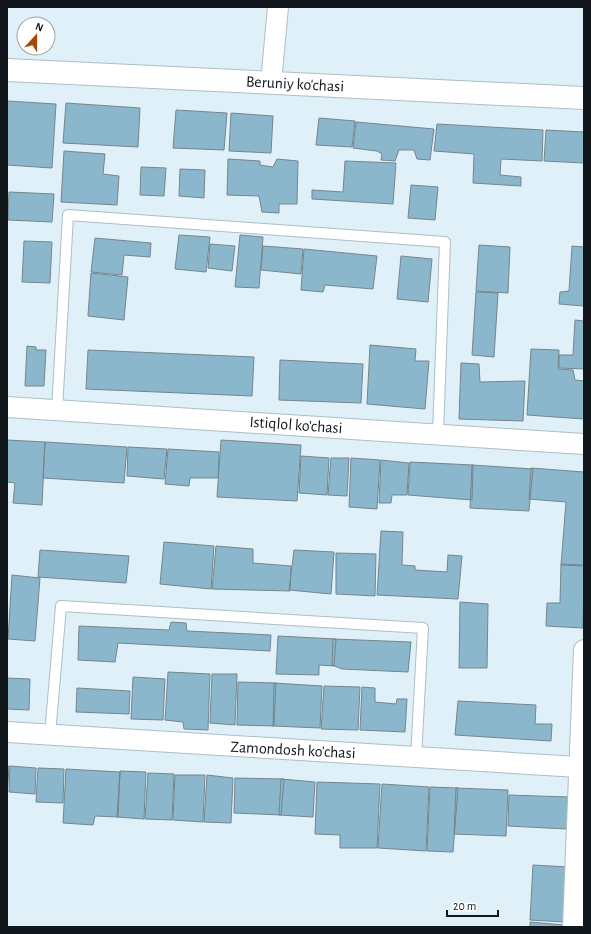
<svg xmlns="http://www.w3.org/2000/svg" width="591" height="934" font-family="'Alegreya Sans',sans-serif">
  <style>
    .building { fill: #8bb7cd; stroke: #75858d }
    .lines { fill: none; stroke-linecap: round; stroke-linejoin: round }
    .lane-casing { stroke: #adbec6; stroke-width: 12 }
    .street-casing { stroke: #adbec6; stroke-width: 22 }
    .primary-casing { stroke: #adbec6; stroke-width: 24 }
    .lane { stroke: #fff; stroke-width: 10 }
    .street { stroke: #fff; stroke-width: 20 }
    .primary { stroke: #fff; stroke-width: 22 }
    .labels { text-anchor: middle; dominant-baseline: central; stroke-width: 4; stroke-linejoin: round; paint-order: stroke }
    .street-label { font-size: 16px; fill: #11171a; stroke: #fff }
  </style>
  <rect width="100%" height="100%" fill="#dff0f9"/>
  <path class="building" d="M7 101 56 104 52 168 7 165Z
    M66 103 140 108 138 147 63 143Z
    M176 110 227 113 224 150 173 148Z
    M231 113 273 116 271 153 229 151Z
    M319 118 355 121 352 147 316 145Z
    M356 122 434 129 430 160 417 159 414 150H399L395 161 381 160 382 154 377 151 353 148Z
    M437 124 543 130 542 161 501 159 500 175 521 177V186L473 183 474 154 434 151Z
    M546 130 584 132V163L544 161Z
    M64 151 105 154 103 174 119 176 117 205 61 202Z
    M228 159 260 161V165L273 167 277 159 298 161 297 204H279V213L262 212 259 196 227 195Z
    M345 161 396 163 393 204 312 199V190L343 192Z
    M141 167 166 168 164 196 140 195Z
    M180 169 205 170 204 198 179 196Z
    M411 185 438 187 435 220 408 218Z
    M9 192 54 194 52 222 8 220Z
    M179 235 210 237 206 272 175 269Z
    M240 235 263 237 259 288 235 287Z
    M95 238 151 243 150 257 124 255 122 275 91 272Z
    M24 241 52 242 50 283 22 282Z
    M210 244 235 246 232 271 208 268Z
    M479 245 510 247 508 293 476 291Z
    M263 246 303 249 301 274 261 270Z
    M572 246 584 247V306L559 304 560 292 569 291Z
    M304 249 377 256 373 289 325 285 323 292 301 290Z
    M401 256 432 259 428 302 397 299Z
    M91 273 128 277 124 320 88 316Z
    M476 292 498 293 494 357 472 355Z
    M575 320 584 321V369L559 368V355H573Z
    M370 345 416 349 415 361H429L425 409 367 404Z
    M27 346 36 347V350H46L44 386H25Z
    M531 349 559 350 558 369 573 370 575 380 584 381V419L527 415Z
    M88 350 254 357 252 396 86 389Z
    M280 360 363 364 361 403 279 400Z
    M461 363 479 364 480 382 525 381 523 421 459 419Z
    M7 440 45 442 42 505 13 503 15 483 7 482Z
    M221 440 301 445 297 501 217 497Z
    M45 442 127 447 124 483 43 478Z
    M128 447 167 449 164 479 127 476Z
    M168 449 219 452 218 478H190L189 486 165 484Z
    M301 456 329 458 327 495 299 493Z
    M331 458H349L347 496 328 495Z
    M351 458 380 460 377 509 349 507Z
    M381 460 409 463 407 495H392L391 503H379Z
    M410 462 473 465 472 500 408 495Z
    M472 465 533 469 529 511 470 508Z
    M531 468 584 472V566L561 565 566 502 529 499Z
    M381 531 403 532 402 565 415 566V570L447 572 448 555 462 556 458 599 377 595Z
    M164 542 214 546 211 589 160 584Z
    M216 546 253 549V563L291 566 290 591 212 589Z
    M40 550 129 556 126 583 38 577Z
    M294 550 334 552 331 594 289 590Z
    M336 553 376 554 375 596 336 594Z
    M561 564 584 565 583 628 546 626 547 603H560Z
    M12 575 40 578 35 641 8 639Z
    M460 602 488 604 487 668H459Z
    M171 622 186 623 187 631 271 635 270 651 118 643 115 662 78 660 79 626 169 630Z
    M278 636 336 639 334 666 319 665V675L276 674Z
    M333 639 411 642 408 672 342 669 332 665Z
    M168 672 210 674 208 730 184 729 183 722 165 720Z
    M212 674H237L235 725 210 723Z
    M133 677 165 679 163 720 131 719Z
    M7 678 30 679 29 710 7 709Z
    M238 682 276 683 274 726 237 725Z
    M274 683 322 686 320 728 273 726Z
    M324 686 360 687 358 730 321 729Z
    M362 687 375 688V702L396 704 397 699H407L405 732 360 730Z
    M77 688 130 691 129 714 76 712Z
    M458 701 536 705 535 724H552L551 741 455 735Z
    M7 766H9L7 797Z
    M10 766 36 768 35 794 9 792Z
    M38 768 64 769 63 803 36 802Z
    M66 769 120 772 118 817 95 816 93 825 63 823Z
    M120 771 146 772 144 819 117 817Z
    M148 773 174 774 172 820 145 819Z
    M175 775H205L203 822 173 820Z
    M207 775 233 778 231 823 204 822Z
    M235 778 284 779 281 815 234 813Z
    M281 779 315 782 313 817 279 815Z
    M317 782 380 784 377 848H340V835L315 834Z
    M382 784 429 787 426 851 378 848Z
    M430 787 458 788 453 852 427 851Z
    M456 788 508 790 506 836 454 834Z
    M509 795 569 797 567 829 508 826Z
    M533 865 568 867 564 922 530 920Z
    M530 922 564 925V927H530Z"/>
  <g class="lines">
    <g class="lane-casing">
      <path id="lane" d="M57 410 68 215 445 242 438 434
        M50 735 61 606 423 628 416 757"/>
    </g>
    <g class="street-casing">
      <path id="street" d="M271 83 278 7
        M7 407 584 444
        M7 732 578 767
        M573 927 584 650"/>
    </g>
    <g class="primary-casing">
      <path id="primary" d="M7 70 584 98"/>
    </g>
    <use href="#lane" class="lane"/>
    <use href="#street" class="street"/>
    <use href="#primary" class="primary"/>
  </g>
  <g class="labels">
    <g class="street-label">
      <text transform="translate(295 84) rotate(3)">Beruniy ko'chasi</text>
      <text transform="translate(296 425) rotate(4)">Istiqlol ko'chasi</text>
      <text transform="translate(293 750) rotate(3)">Zamondosh ko'chasi</text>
    </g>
  </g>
  <rect width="591" height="934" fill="none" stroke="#11171a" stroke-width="16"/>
  <g transform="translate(36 36) rotate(21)"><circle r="19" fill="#ffffff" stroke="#a0a2a3"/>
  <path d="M0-3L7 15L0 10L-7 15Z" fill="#a94704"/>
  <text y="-6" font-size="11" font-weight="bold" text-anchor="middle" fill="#11171a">N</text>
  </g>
  <path d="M447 910v6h51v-6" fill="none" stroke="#11171a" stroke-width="2"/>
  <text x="453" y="910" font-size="12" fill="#11171a" stroke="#ffffff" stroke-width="3" paint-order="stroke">20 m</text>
</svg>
